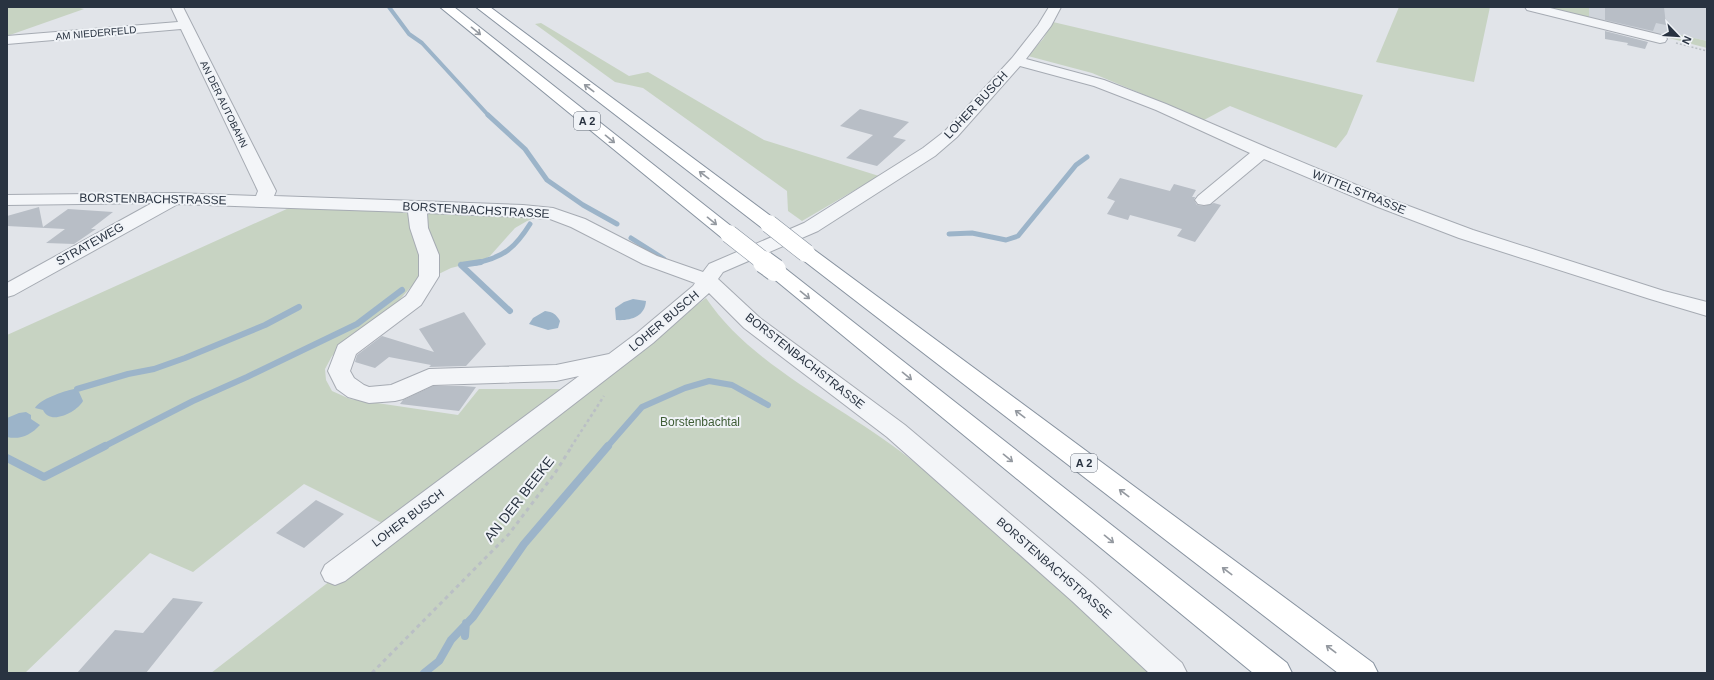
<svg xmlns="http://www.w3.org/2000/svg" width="1714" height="680" font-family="Helvetica,sans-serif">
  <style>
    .built { fill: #cfd4db }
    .green { fill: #c7d3c2 }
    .water { fill: #9cb4c9 }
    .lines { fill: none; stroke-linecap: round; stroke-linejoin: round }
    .stream-far3 { stroke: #9cb4c9; stroke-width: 4 }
    .stream-far2 { stroke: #9cb4c9; stroke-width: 5 }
    .stream-far1 { stroke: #9cb4c9; stroke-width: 6 }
    .stream { stroke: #9cb4c9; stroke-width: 8 }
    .building { fill: #b8bec6 }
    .minor-casing { stroke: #a6abb3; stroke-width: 2 }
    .highway-casing { stroke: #8893a0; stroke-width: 2 }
    .path-far2 { stroke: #babfc5; stroke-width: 1.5; stroke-dasharray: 2 2; stroke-linecap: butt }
    .path-far1 { stroke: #babfc5; stroke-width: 2.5; stroke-dasharray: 3 3; stroke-linecap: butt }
    .path { stroke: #babfc5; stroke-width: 3; stroke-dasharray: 4 4; stroke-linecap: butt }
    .minor { fill: #f3f5f8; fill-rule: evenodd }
    .highway { fill: #fff; fill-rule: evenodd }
    .highway-bridge-far1-casing { stroke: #8893a0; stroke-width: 19; stroke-linecap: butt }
    .highway-bridge-casing { stroke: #8893a0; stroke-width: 24; stroke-linecap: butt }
    .highway-bridge-far1 { stroke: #fff; stroke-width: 18 }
    .highway-bridge { stroke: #fff; stroke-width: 22 }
    .oneway { stroke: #9499a0 }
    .labels { text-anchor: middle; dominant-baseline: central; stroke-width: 4; stroke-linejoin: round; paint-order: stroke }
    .far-street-label { font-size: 10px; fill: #293341; stroke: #f0f3f7 }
    .shield { fill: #f0f3f7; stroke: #656d78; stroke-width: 1 }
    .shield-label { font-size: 11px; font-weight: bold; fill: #293341 }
    .street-label { font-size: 12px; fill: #293341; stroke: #f0f3f7 }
    .park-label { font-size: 12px; fill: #3f5d36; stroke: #f0f3f7 }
    .near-street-label { font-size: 14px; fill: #293341; stroke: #f0f3f7 }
  </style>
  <rect width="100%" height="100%" fill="#e1e4e9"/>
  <path class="built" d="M1589 7H1707V41L1681 35 1669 38 1589 19Z"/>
  <path class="green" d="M7 7H75L84 9 7 36Z
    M1399 7H1490L1474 82 1376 62Z
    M1541 7H1589V19Z
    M1053 22 1363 95 1347 134 1336 148 1230 106 1204 120 1092 73 1028 56 1043 39Z
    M541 23 629 76 648 72 764 140 879 176 802 221 788 211 787 191 643 88 615 82 535 24Z
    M1681 35 1707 41V48L1669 38Z
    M289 208 544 214 527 221 515 228 490 256 483 260 451 268 410 288 396 304 332 356 325 369 326 380 332 391 350 399 458 415 479 389H585L706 298C752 367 845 407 909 458 947 488 982 522 1019 554 1065 595 1113 634 1160 673H211L396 530 304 484 193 572 150 553 25 673H7V335Z"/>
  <path class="water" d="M633 299 646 301C645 317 630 321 616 320L615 308 624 302Z
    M545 311C553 312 556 314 560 321L558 328 548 330 529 324 533 318Z
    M74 389 79 392 83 401C77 412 50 426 43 410L35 408C40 399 64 391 74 389Z
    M26 412 31 415V419L40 425C31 435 20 440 7 437V418L19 413Z"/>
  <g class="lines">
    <path class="stream-far3" d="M389 7 409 34 422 43 489 116"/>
    <path class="stream-far2" d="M488 115 525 149 547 180 583 205 617 224
      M949 234 972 233 1006 240 1018 236 1076 165 1087 157
      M631 238 664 259
      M476 263C504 257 515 248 530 224"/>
    <path class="stream-far1" d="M461 265 481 262
      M461 265 510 311
      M77 389 128 374 154 369 185 358 265 325 299 307
      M103 447 193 401 247 377 357 324 402 290
      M607 447 642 407 685 388 709 381 732 385 768 405"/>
    <path class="stream" d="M7 458 44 477 105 446
      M465 636 466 623
      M424 673 439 661 451 640 473 617 524 544 608 446"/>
  </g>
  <path class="building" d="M1605 7H1664L1666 25 1656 23 1653 31 1605 20Z
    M1605 31 1648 42 1645 49 1627 45 1628 43 1605 39Z
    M860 109 909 122 893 137 906 140 877 166 846 158 873 135 840 126Z
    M1120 178 1170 191 1174 184 1196 190 1192 197H1195L1194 200 1197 205 1204 206 1214 203 1221 205 1195 242 1177 236 1182 229 1130 215 1128 220 1107 214 1115 201 1107 198Z
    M39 207 43 227 68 209 113 212 91 229H96L74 244 46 243 65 229 7 226V216Z
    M464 312 486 344 466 366 429 367 431 365 389 357 375 368 355 362 357 355 382 336 434 352 419 329Z
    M433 386H463L476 387 459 411 400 404 403 400Z
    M316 500 344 514 304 548 276 533Z
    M173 598 203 602 146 673H77L115 630 143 633Z"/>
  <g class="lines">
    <g class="minor-casing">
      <path id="minor" d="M171 7H183L276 191 274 196 417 201 523 205 553 208 585 219 657 256 703 272 709 264 804 223 923 148 945 131 1012 58 1038 25 1049 7H1061L1051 26 1026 59 1104 80 1166 104 1268 148 1390 199 1473 230 1664 291 1707 302V316L1650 299 1459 238 1378 207 1264 159 1210 204 1204 205 1198 204 1195 200 1198 196 1250 153 1156 110 1094 86 1020 66 957 137 935 156 818 231 723 272 718 279 760 318 905 425 1092 583 1182 663 1187 673H1149L1072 601 887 437 744 328 709 293 653 343 345 581 335 585 325 581 321 573 325 565 579 376 556 381 433 385 403 399 395 401 369 403 348 397 337 389 328 371 338 345 406 296 419 276V255L410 228 408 212 178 204 14 295 7 297V283L152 203 7 205V195L174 193 256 196 258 191 181 29 7 44V36L178 22ZM427 213 523 217 550 219 571 227 643 264 695 283 693 286 637 333 609 354 556 365 429 369 391 385 369 387 364 385 354 378 350 371 356 354 421 305 439 276V255L428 228Z
        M1525 7H1546L1665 36 1667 39 1665 42 1660 43 1527 10Z"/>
    </g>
    <g class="highway-casing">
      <path id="highway" d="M440 7H454L736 230 739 234 736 238 729 240 722 238Z
        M476 7H490L776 220 778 224 776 228 769 230 762 228Z
        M806 247 813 249 1373 663 1378 673H1338L799 257 796 253 799 249Z
        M775 264 782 266 1287 663 1292 673H1253L768 274 765 270 768 266Z"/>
    </g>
    <path class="path-far2" d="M1676 43 1707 51"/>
    <path class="path-far1" d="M571 447 604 396"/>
    <path class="path" d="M372 673 509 534 555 473 572 446"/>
    <use href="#minor" class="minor"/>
    <use href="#highway" class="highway"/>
    <g class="highway-bridge-far1-casing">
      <path id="highway-bridge-far1" d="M769 224 806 253
        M729 234 766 263"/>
    </g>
    <g class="highway-bridge-casing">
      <path id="highway-bridge" d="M764 262 775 270"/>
    </g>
    <use href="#highway-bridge-far1" class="highway-bridge-far1"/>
    <use href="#highway-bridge" class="highway-bridge"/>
  </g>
  <defs><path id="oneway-shaft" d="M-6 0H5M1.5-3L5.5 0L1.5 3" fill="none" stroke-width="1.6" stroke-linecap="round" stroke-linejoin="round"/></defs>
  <g class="oneway">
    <use href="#oneway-shaft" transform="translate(476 31) rotate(39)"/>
    <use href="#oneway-shaft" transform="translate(589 88) rotate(-143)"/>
    <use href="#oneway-shaft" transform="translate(610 139) rotate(39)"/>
    <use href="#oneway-shaft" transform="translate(704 175) rotate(-143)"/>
    <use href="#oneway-shaft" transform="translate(712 221) rotate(39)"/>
    <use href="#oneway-shaft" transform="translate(805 295) rotate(39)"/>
    <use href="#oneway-shaft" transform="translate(907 376) rotate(39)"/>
    <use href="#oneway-shaft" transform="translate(1020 414) rotate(-143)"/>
    <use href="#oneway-shaft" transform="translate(1008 458) rotate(39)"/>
    <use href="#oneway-shaft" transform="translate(1124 493) rotate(-143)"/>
    <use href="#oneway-shaft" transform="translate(1109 539) rotate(39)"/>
    <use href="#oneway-shaft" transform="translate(1227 571) rotate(-143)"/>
    <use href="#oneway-shaft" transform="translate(1331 649) rotate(-143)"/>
  </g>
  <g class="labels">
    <g class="far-street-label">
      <text transform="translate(96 33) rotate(-5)">AM NIEDERFELD</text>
      <text transform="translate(224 104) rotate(64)">AN DER AUTOBAHN</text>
    </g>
    <g class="shield">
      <rect x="574" y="112" width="26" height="18" rx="3"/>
      <rect x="1071" y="454" width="26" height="18" rx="3"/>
    </g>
    <g class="shield-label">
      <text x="587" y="121">A 2</text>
      <text x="1084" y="463">A 2</text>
    </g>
    <g class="street-label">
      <text transform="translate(976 105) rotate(-47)">LOHER BUSCH</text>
      <text transform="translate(1359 192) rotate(22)">WITTELSTRASSE</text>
      <text transform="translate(153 199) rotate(1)">BORSTENBACHSTRASSE</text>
      <text transform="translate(476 210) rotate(3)">BORSTENBACHSTRASSE</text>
      <text transform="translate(90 244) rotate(-29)">STRATEWEG</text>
      <text transform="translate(664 321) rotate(-40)">LOHER BUSCH</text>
      <text transform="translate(805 361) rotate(38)">BORSTENBACHSTRASSE</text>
      <text transform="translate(408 518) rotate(-37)">LOHER BUSCH</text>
      <text transform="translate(1054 568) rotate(41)">BORSTENBACHSTRASSE</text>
    </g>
    <g class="park-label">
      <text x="700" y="422">Borstenbachtal</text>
    </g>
    <g class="near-street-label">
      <text transform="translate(519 499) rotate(-52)">AN DER BEEKE</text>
    </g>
  </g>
  <rect width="1714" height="680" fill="none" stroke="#293341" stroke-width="16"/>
  <g transform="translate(1678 36) rotate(115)" stroke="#f0f3f7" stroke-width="3" paint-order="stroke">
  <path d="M0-3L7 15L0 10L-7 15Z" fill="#293341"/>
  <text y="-6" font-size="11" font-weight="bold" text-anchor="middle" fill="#293341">N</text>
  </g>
</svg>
